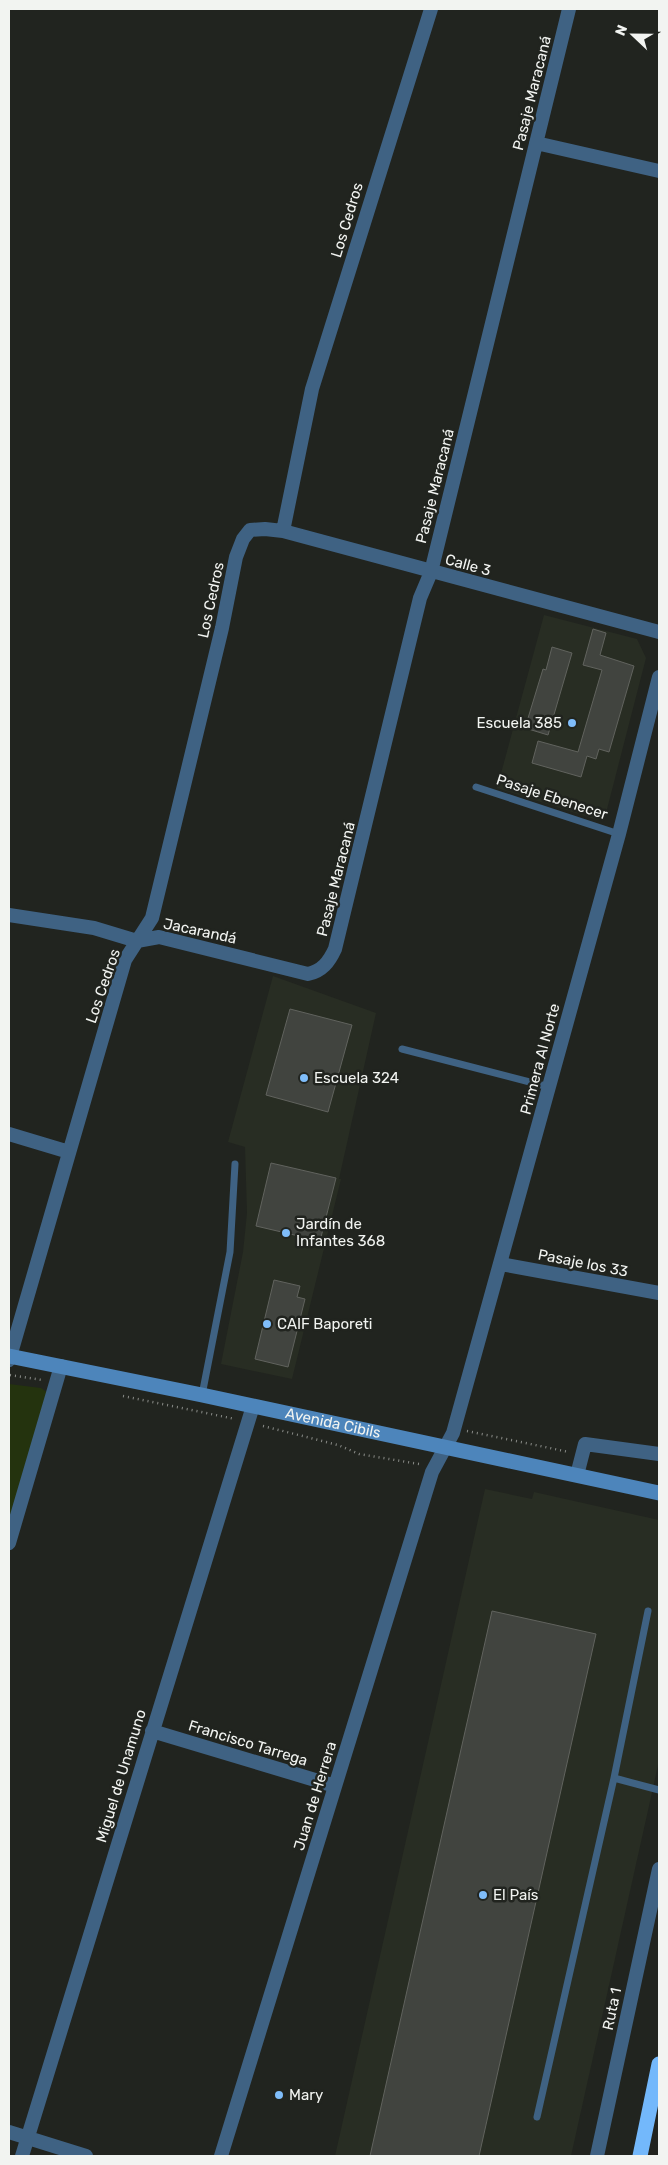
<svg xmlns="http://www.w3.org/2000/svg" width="668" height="2165" font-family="Rubik,sans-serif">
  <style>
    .built { fill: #282d23 }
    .green { fill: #24330e }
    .building { fill: #41443f; stroke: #61635e }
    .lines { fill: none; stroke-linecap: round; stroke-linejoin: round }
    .path { stroke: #8a8c88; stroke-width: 2.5; stroke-dasharray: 1 4; stroke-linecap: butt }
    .lane { stroke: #3f6283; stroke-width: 7 }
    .street { stroke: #3f6283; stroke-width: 14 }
    .secondary { stroke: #4d85bb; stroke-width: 15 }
    .highway { stroke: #73b8fb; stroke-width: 15 }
    .poi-dot { fill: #7fbdfa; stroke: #21241f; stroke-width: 2 }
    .labels { text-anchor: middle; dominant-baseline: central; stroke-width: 5; stroke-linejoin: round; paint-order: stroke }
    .street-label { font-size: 15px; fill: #f2f4f1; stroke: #21241f }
    .poi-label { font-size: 15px; fill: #f2f4f1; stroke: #21241f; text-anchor: start }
  </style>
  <rect width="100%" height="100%" fill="#21241f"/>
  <path class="built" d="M544 615 637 639 646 658 605 817 597 820 497 788Z
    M273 976 376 1013 339 1179H341L292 1379 221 1364 243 1252 247 1213 245 1147 228 1142Z
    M485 1489 532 1499 534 1492 659 1520V1760L653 1788 571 2156H335Z"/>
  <path class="green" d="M9 1384 41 1388 48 1393 9 1522Z"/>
  <path class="building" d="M593 629 606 633 600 655 634 666 609 752 599 749 596 759 587 756 581 777 532 763 538 741 578 752 602 670 583 665Z
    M552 647 572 653 548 735 525 728 543 669 546 670Z
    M290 1009 352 1025 328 1112 266 1095Z
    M271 1163 336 1178 320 1241 256 1226Z
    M274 1280 300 1286 297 1297 305 1299 288 1367 255 1359Z
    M492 1611 596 1634 479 2156H370Z"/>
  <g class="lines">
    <path class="path" d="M10 1375 42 1380
      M123 1396 235 1419
      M263 1426 338 1445 359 1454 419 1464
      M467 1431 569 1452"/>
    <path class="lane" d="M476 787 619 834
      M402 1049 549 1087
      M202 1395 230 1252 235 1164
      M614 1778 659 1790
      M537 2117 614 1778 648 1611"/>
    <path class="street" d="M536 143 659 171
      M283 531 312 389 431 9
      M9 915 94 928 137 941 159 937 308 974C322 971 329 962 335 949L420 598 431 572 569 9
      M9 1134 69 1152
      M501 1264 659 1293
      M9 1360 125 960 152 918 222 628 236 557 243 539 250 530 265 529 283 531 659 632
      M577 1475 585 1444 659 1454
      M9 1543 61 1366
      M152 1731 335 1786
      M9 2132 86 2156
      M22 2156 253 1406
      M221 2156 432 1472 453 1433 619 834 659 677
      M597 2156 659 1869"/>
    <path class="secondary" id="s1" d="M9 1356 202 1395 659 1493"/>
    <path class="highway" d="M640 2156 659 2064"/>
  </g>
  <g class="poi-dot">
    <circle cx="572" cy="723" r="5"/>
    <circle cx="304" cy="1078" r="5"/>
    <circle cx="286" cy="1233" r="5"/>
    <circle cx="267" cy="1324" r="5"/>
    <circle cx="483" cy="1895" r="5"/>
    <circle cx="279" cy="2095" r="5"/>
  </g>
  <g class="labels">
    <g class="street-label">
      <text transform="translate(532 93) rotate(-76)">Pasaje Maracaná</text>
      <text transform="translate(347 220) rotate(-73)">Los Cedros</text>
      <text transform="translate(435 486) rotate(-76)">Pasaje Maracaná</text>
      <text transform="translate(468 565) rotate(15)">Calle 3</text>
      <text transform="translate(211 600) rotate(-78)">Los Cedros</text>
      <text transform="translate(552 797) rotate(18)">Pasaje Ebenecer</text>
      <text transform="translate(336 879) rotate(-76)">Pasaje Maracaná</text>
      <text transform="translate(200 931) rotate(12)">Jacarandá</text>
      <text transform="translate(103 986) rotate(-71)">Los Cedros</text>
      <text transform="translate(540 1059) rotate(-75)">Primera Al Norte</text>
      <text transform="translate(583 1263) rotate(11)">Pasaje los 33</text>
      <text stroke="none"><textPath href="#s1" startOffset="331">Avenida Cibils</textPath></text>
      <text transform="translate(248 1743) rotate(17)">Francisco Tarrega</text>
      <text transform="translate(121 1776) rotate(-73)">Miguel de Unamuno</text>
      <text transform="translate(315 1796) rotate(-73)">Juan de Herrera</text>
      <text transform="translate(612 2009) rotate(-78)">Ruta 1</text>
    </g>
    <g class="poi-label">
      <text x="562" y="723" text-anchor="end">Escuela 385</text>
      <text x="314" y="1078">Escuela 324</text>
      <text x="296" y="1224">Jardín de<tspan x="296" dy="17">Infantes 368</tspan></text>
      <text x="277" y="1324">CAIF Baporeti</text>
      <text x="493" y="1895">El País</text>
      <text x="289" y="2095">Mary</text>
    </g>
  </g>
  <rect width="668" height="2165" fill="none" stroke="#f2f4f1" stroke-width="20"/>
  <g transform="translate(633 35) rotate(292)" stroke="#21241f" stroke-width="4" paint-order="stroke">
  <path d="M0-4L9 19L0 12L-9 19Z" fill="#f2f4f1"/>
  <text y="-8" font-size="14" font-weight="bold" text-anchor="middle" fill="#f2f4f1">N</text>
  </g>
</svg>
